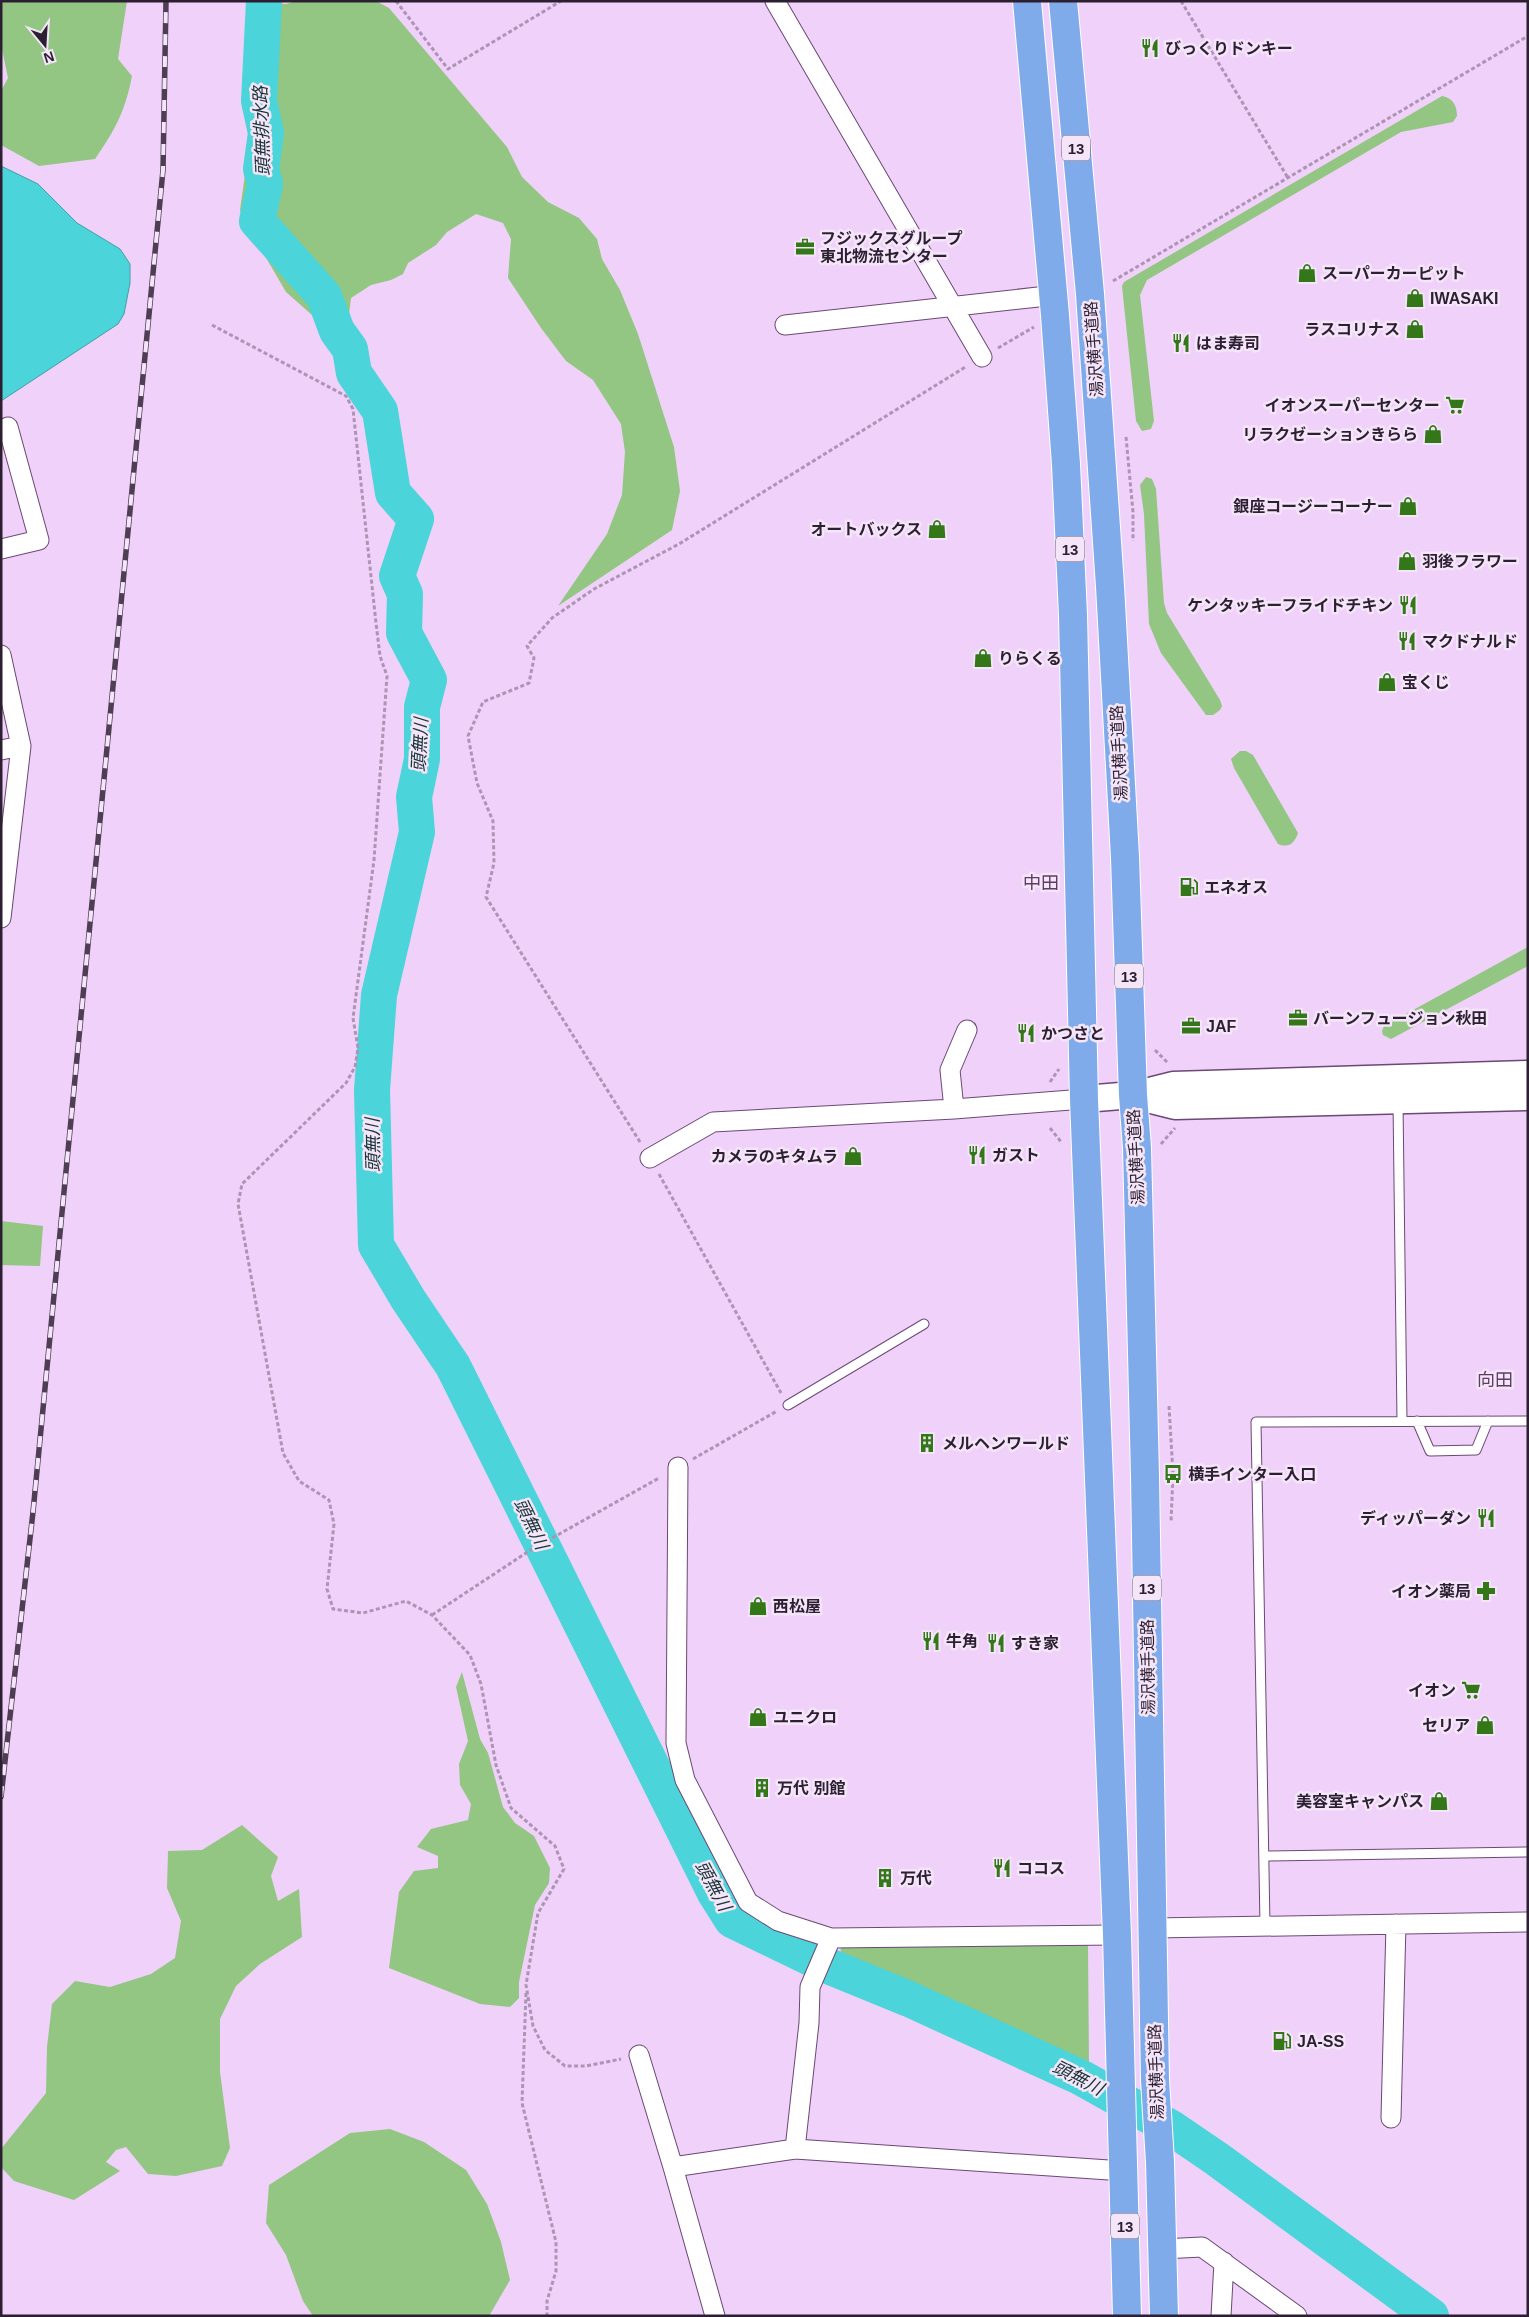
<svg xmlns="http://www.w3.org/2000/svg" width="1529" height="2317" font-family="Helvetica,'Noto Sans JP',sans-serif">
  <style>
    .green { fill: #92c682 }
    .water { fill: #4bd4d9; stroke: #429ea7 }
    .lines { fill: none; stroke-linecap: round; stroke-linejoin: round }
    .river { stroke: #4bd4d9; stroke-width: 36 }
    .lane-casing { stroke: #6a4974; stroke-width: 11 }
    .street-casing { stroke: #6a4974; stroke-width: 21 }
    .secondary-casing { stroke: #6a4974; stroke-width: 29 }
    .highway-casing { stroke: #fff; stroke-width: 30 }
    .path { stroke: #ad94b5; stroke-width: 3; stroke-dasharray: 4 2.5; stroke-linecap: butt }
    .lane { stroke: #fff; stroke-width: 9 }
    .street { stroke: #fff; stroke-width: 19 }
    .secondary { stroke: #fff; stroke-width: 26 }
    .highway { stroke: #80abeb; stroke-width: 28 }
    .rail-casing { stroke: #4e3d53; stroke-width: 5.5 }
    .rail { stroke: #f4e5f9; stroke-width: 4; stroke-dasharray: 11; stroke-linecap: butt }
    .labels { text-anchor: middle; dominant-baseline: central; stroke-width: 5; stroke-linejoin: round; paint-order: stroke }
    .shield { fill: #f4e5f9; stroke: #695a6e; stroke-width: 1 }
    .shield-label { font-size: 15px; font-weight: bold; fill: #2d1f32 }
    .poi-label { font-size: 16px; font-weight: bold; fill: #2d1f32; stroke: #f4e5f9; text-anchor: start }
    .street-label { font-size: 16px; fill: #2d1f32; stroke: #f4e5f9 }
    .water-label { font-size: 18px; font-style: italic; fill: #183536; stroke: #f4e5f9 }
    .neighbourhood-label { font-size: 18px; fill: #5d3c66; stroke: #f4e5f9 }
  </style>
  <rect width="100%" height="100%" fill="#f0d1f9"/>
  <path class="green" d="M1 1H127L118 59 132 76C125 112 115 130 95 159L39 166 1 145V91L8 78 1 44Z
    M297 1H376L389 8 507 147 522 177 548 202 579 218 597 239 602 259 620 290 638 334 674 447 680 491 672 530 558 606 607 534 622 495 625 452 621 424 593 380 566 361 541 328 508 278 511 239 503 223 476 214 447 232 436 245 408 263 403 274 391 280 371 285 351 298 347 331 333 341 321 323 286 292 265 256 247 235 240 210 250 139 253 77 249 43 252 2 286 4Z
    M1442 96C1453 98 1457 106 1457 116L1453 122 1401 132 1147 280 1140 295 1154 421 1151 429 1142 431 1136 421 1122 286 1124 282Z
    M1146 477 1152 479 1156 489 1164 603 1167 613 1220 700 1222 706 1220 710 1213 715H1206L1161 653 1149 624 1144 514 1140 485Z
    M1240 751H1246L1253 755 1298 833C1294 844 1289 848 1278 844L1234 768 1231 759Z
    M1528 947V966L1391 1039 1383 1035 1382 1031 1384 1026Z
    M1 1221 43 1226 40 1266 1 1265Z
    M462 1672 480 1739 488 1753 503 1807 515 1823 534 1836 550 1868 549 1883 535 1905 519 1982V1998L510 2007 480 2004 389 1968 399 1892 414 1871 438 1868V1856L417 1847 431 1829 468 1820 471 1804 460 1785 459 1764 468 1741 456 1687Z
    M242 1825 278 1857 271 1876 278 1901 299 1889 302 1937 260 1964 236 1986 220 2019V2072L230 2148 222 2166 176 2176 148 2174 126 2147 116 2150 106 2162 120 2171 74 2200 14 2181 1 2167V2149L46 2093 47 2047 52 2004 75 1981 110 1987 151 1974 175 1958 181 1921 167 1888 168 1851 202 1850Z
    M1088 1944 1089 2066 840 1957 841 1947Z
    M390 2129 424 2142 466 2170 487 2204 501 2242 510 2280 489 2316H313L303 2301 286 2255 266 2223 269 2185 350 2133Z"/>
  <path class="water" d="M1 166 38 184 77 223 120 249 130 264V283L124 314 118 324 1 401Z"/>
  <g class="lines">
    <path class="river" d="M264 1 259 101 266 133 261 169 265 184 257 221 324 296 337 331 350 349 354 373 380 411 393 493 416 519 397 576 405 594 404 633 429 680 422 707V759L414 797 417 832 379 995 372 1090 376 1245 408 1299 453 1366 715 1893 732 1920 821 1963 909 1999 1082 2078 1173 2129 1217 2159 1431 2316"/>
    <g class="lane-casing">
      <path id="lane" d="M1398 1102 1402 1421
        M788 1405 924 1324
        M1417 1421 1430 1451 1476 1450 1488 1421
        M1264 1856 1528 1852
        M1265 1925 1256 1422 1528 1421"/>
    </g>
    <g class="street-casing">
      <path id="street" d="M775 1 982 357
        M785 325 1038 297 1054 293
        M1 549 39 540 8 427
        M1 655 21 746 1 918
        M1 750 21 746
        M954 1109 950 1070 967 1030
        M650 1158 713 1122 954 1109 1084 1099
        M678 1467 676 1743 685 1780 748 1902 778 1921 831 1938
        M1153 1928 1528 1922
        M639 2055 673 2167 715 2316
        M1391 2118 1396 1924
        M795 2149 809 2023 810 1987 831 1938 1117 1935
        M673 2167 795 2149 1124 2171
        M1162 2249 1202 2247 1297 2316
        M1221 2316 1224 2262"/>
    </g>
    <g class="secondary-casing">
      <path id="secondary" d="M1135 1096 1175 1106 1528 1097
        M1084 1099 1133 1095 1173 1085 1528 1074"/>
    </g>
    <g class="highway-casing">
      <path id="highway" d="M1027 1 1055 315 1066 464 1073 615 1084 1099 1117 1935 1127 2316
        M1063 1 1090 294 1110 586 1125 857 1133 1095 1137 1148 1145 1476 1155 2080 1160 2162 1164 2316"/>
    </g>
    <path class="path" d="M396 1 448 69 561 1
      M1181 1 1288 178
      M1113 281 1528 36
      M212 325 346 396 353 409 376 623 380 656 387 676 374 860 353 1018 358 1048 355 1067 346 1083 242 1184 238 1204 283 1453 299 1481 329 1500 334 1524 327 1589 333 1609 363 1613 406 1601 432 1615 470 1655 481 1684 496 1765 511 1808 555 1846 564 1869 538 1913 526 1985 533 2026 545 2050 565 2066H586L621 2059
      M998 348 1034 327
      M1126 437 1133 512V541
      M1155 1050 1168 1063
      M1050 1082 1059 1069
      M1050 1128 1062 1143
      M640 1142 486 897 494 863 493 821 477 783 468 736 483 702 529 683 534 658 527 646 552 618 594 589 679 544 967 366
      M1161 1144 1175 1128
      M659 1174 781 1393
      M1169 1406 1173 1474 1171 1522
      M693 1459 777 1411
      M432 1615 529 1551 659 1478
      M526 1993 522 2103 556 2242V2271L547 2301V2316"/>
    <use href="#lane" class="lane"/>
    <use href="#street" class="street"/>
    <use href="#secondary" class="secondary"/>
    <use href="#highway" class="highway"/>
    <g class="rail-casing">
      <path id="rail" d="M1 1797 33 1512 163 170 166 1"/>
    </g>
    <use href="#rail" class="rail"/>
  </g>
  <defs>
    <g id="restaurant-bare" transform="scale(1.5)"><path d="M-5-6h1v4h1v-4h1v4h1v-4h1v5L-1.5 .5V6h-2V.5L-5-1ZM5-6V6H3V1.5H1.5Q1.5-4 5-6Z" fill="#337718" stroke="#f4e5f9" stroke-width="2.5" paint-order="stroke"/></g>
    <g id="office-bare" transform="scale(1.5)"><path d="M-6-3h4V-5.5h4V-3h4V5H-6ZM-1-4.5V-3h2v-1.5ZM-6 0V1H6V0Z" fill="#337718" stroke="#f4e5f9" stroke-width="2.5" paint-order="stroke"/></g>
    <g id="shop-bare" transform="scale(1.5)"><path d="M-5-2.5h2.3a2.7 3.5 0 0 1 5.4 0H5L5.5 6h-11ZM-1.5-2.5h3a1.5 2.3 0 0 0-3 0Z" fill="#337718" stroke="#f4e5f9" stroke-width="2.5" paint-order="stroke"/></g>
    <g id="supermarket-bare" transform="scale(1.5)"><path d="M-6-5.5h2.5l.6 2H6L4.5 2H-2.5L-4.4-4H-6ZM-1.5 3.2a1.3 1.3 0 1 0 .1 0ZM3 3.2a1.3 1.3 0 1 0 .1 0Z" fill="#337718" stroke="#f4e5f9" stroke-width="2.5" paint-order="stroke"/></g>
    <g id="fuel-bare" transform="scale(1.5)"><path d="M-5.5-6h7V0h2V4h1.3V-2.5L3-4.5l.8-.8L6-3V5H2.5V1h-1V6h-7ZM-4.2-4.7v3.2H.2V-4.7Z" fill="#337718" stroke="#f4e5f9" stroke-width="2.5" paint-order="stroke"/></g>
    <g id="building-bare" transform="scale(1.5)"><path d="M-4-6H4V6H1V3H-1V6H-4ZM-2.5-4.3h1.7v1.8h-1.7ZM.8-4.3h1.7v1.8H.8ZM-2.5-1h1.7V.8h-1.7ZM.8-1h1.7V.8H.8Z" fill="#337718" stroke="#f4e5f9" stroke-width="2.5" paint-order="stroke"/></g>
    <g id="bus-bare" transform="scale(1.5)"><path d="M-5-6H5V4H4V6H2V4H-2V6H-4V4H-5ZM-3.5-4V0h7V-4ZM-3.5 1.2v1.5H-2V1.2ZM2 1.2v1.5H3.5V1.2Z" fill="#337718" stroke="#f4e5f9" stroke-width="2.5" paint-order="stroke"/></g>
    <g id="pharmacy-bare" transform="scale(1.5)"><path d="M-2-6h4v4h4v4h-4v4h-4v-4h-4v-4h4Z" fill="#337718" stroke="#f4e5f9" stroke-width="2.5" paint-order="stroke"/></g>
  </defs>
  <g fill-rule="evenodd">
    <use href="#restaurant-bare" x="1150" y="48"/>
    <use href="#office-bare" x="805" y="247"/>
    <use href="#shop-bare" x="1307" y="273"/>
    <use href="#shop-bare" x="1415" y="298"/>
    <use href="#shop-bare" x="1415" y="329"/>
    <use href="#restaurant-bare" x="1181" y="343"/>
    <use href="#supermarket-bare" x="1455" y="405"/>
    <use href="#shop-bare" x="1433" y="434"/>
    <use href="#shop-bare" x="1408" y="506"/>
    <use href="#shop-bare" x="937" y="529"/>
    <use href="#shop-bare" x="1407" y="561"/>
    <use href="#restaurant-bare" x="1408" y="605"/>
    <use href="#restaurant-bare" x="1407" y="641"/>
    <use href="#shop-bare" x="983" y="658"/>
    <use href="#shop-bare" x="1387" y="682"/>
    <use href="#fuel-bare" x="1189" y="887"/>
    <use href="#office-bare" x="1298" y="1018"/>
    <use href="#office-bare" x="1191" y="1026"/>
    <use href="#restaurant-bare" x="1026" y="1033"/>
    <use href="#restaurant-bare" x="977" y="1155"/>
    <use href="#shop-bare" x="853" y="1156"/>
    <use href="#building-bare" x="927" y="1443"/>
    <use href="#bus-bare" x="1173" y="1474"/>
    <use href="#restaurant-bare" x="1486" y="1518"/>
    <use href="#pharmacy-bare" x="1486" y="1591"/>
    <use href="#shop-bare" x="758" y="1606"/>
    <use href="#restaurant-bare" x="931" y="1641"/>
    <use href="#restaurant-bare" x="996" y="1643"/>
    <use href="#supermarket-bare" x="1471" y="1690"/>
    <use href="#shop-bare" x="758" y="1717"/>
    <use href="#shop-bare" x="1485" y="1725"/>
    <use href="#building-bare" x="762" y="1788"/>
    <use href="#shop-bare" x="1439" y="1801"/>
    <use href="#restaurant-bare" x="1002" y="1868"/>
    <use href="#building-bare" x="885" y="1878"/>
    <use href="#fuel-bare" x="1282" y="2041"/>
  </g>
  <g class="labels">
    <g class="shield">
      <rect x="1062" y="135.5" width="28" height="25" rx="4"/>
      <rect x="1056" y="536.5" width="28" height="25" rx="4"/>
      <rect x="1115" y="963.5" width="28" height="25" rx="4"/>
      <rect x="1133" y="1575.5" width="28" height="25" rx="4"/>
      <rect x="1111" y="2213.5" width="28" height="25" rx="4"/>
    </g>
    <g class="shield-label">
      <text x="1076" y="148">13</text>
      <text x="1070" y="549">13</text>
      <text x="1129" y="976">13</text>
      <text x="1147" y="1588">13</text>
      <text x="1125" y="2226">13</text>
    </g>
    <g class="poi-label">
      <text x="1165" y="48">びっくりドンキー</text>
      <text x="820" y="238">フジックスグループ<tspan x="820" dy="18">東北物流センター</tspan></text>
      <text x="1322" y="273">スーパーカーピット</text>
      <text x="1430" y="298">IWASAKI</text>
      <text x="1400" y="329" text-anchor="end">ラスコリナス</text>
      <text x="1196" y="343">はま寿司</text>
      <text x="1440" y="405" text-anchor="end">イオンスーパーセンター</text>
      <text x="1418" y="434" text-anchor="end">リラクゼーションきらら</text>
      <text x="1393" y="506" text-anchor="end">銀座コージーコーナー</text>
      <text x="922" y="529" text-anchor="end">オートバックス</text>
      <text x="1422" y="561">羽後フラワー</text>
      <text x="1393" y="605" text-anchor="end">ケンタッキーフライドチキン</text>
      <text x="1422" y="641">マクドナルド</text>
      <text x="998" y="658">りらくる</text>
      <text x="1402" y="682">宝くじ</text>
      <text x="1204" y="887">エネオス</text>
      <text x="1313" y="1018">バーンフュージョン秋田</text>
      <text x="1206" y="1026">JAF</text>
      <text x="1041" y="1033">かつさと</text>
      <text x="992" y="1155">ガスト</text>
      <text x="838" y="1156" text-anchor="end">カメラのキタムラ</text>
      <text x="942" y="1443">メルヘンワールド</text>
      <text x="1188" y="1474">横手インター入口</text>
      <text x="1471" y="1518" text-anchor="end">ディッパーダン</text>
      <text x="1471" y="1591" text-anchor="end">イオン薬局</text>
      <text x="773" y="1606">西松屋</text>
      <text x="946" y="1641">牛角</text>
      <text x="1011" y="1643">すき家</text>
      <text x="1456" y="1690" text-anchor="end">イオン</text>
      <text x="773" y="1717">ユニクロ</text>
      <text x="1470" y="1725" text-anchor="end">セリア</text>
      <text x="777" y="1788">万代 別館</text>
      <text x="1424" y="1801" text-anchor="end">美容室キャンパス</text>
      <text x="1017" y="1868">ココス</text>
      <text x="900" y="1878">万代</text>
      <text x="1297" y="2041">JA-SS</text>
    </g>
    <g class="street-label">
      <text transform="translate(1094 349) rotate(-94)">湯沢横手道路</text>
      <text transform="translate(1119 753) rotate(-93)">湯沢横手道路</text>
      <text transform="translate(1136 1157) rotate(-93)">湯沢横手道路</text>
      <text transform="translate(1148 1667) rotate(-91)">湯沢横手道路</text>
      <text transform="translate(1156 2072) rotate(-92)">湯沢横手道路</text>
    </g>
    <g class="water-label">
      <text transform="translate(262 131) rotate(-92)">頭無排水路</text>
      <text transform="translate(420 745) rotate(-87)">頭無川</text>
      <text transform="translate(373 1145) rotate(-91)">頭無川</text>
      <text transform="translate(531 1524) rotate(64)">頭無川</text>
      <text transform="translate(713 1886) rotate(61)">頭無川</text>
      <text transform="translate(1078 2078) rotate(27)">頭無川</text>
    </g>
    <g class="neighbourhood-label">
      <text x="1041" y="883">中田</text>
      <text x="1495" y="1380">向田</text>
    </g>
  </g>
  <rect width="1529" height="2317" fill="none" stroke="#2d1f32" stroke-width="5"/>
  <g transform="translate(45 45) rotate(162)" stroke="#f4e5f9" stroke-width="4" paint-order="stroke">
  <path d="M0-4L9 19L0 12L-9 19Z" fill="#2d1f32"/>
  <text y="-8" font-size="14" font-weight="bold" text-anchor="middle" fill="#2d1f32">N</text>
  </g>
</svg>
